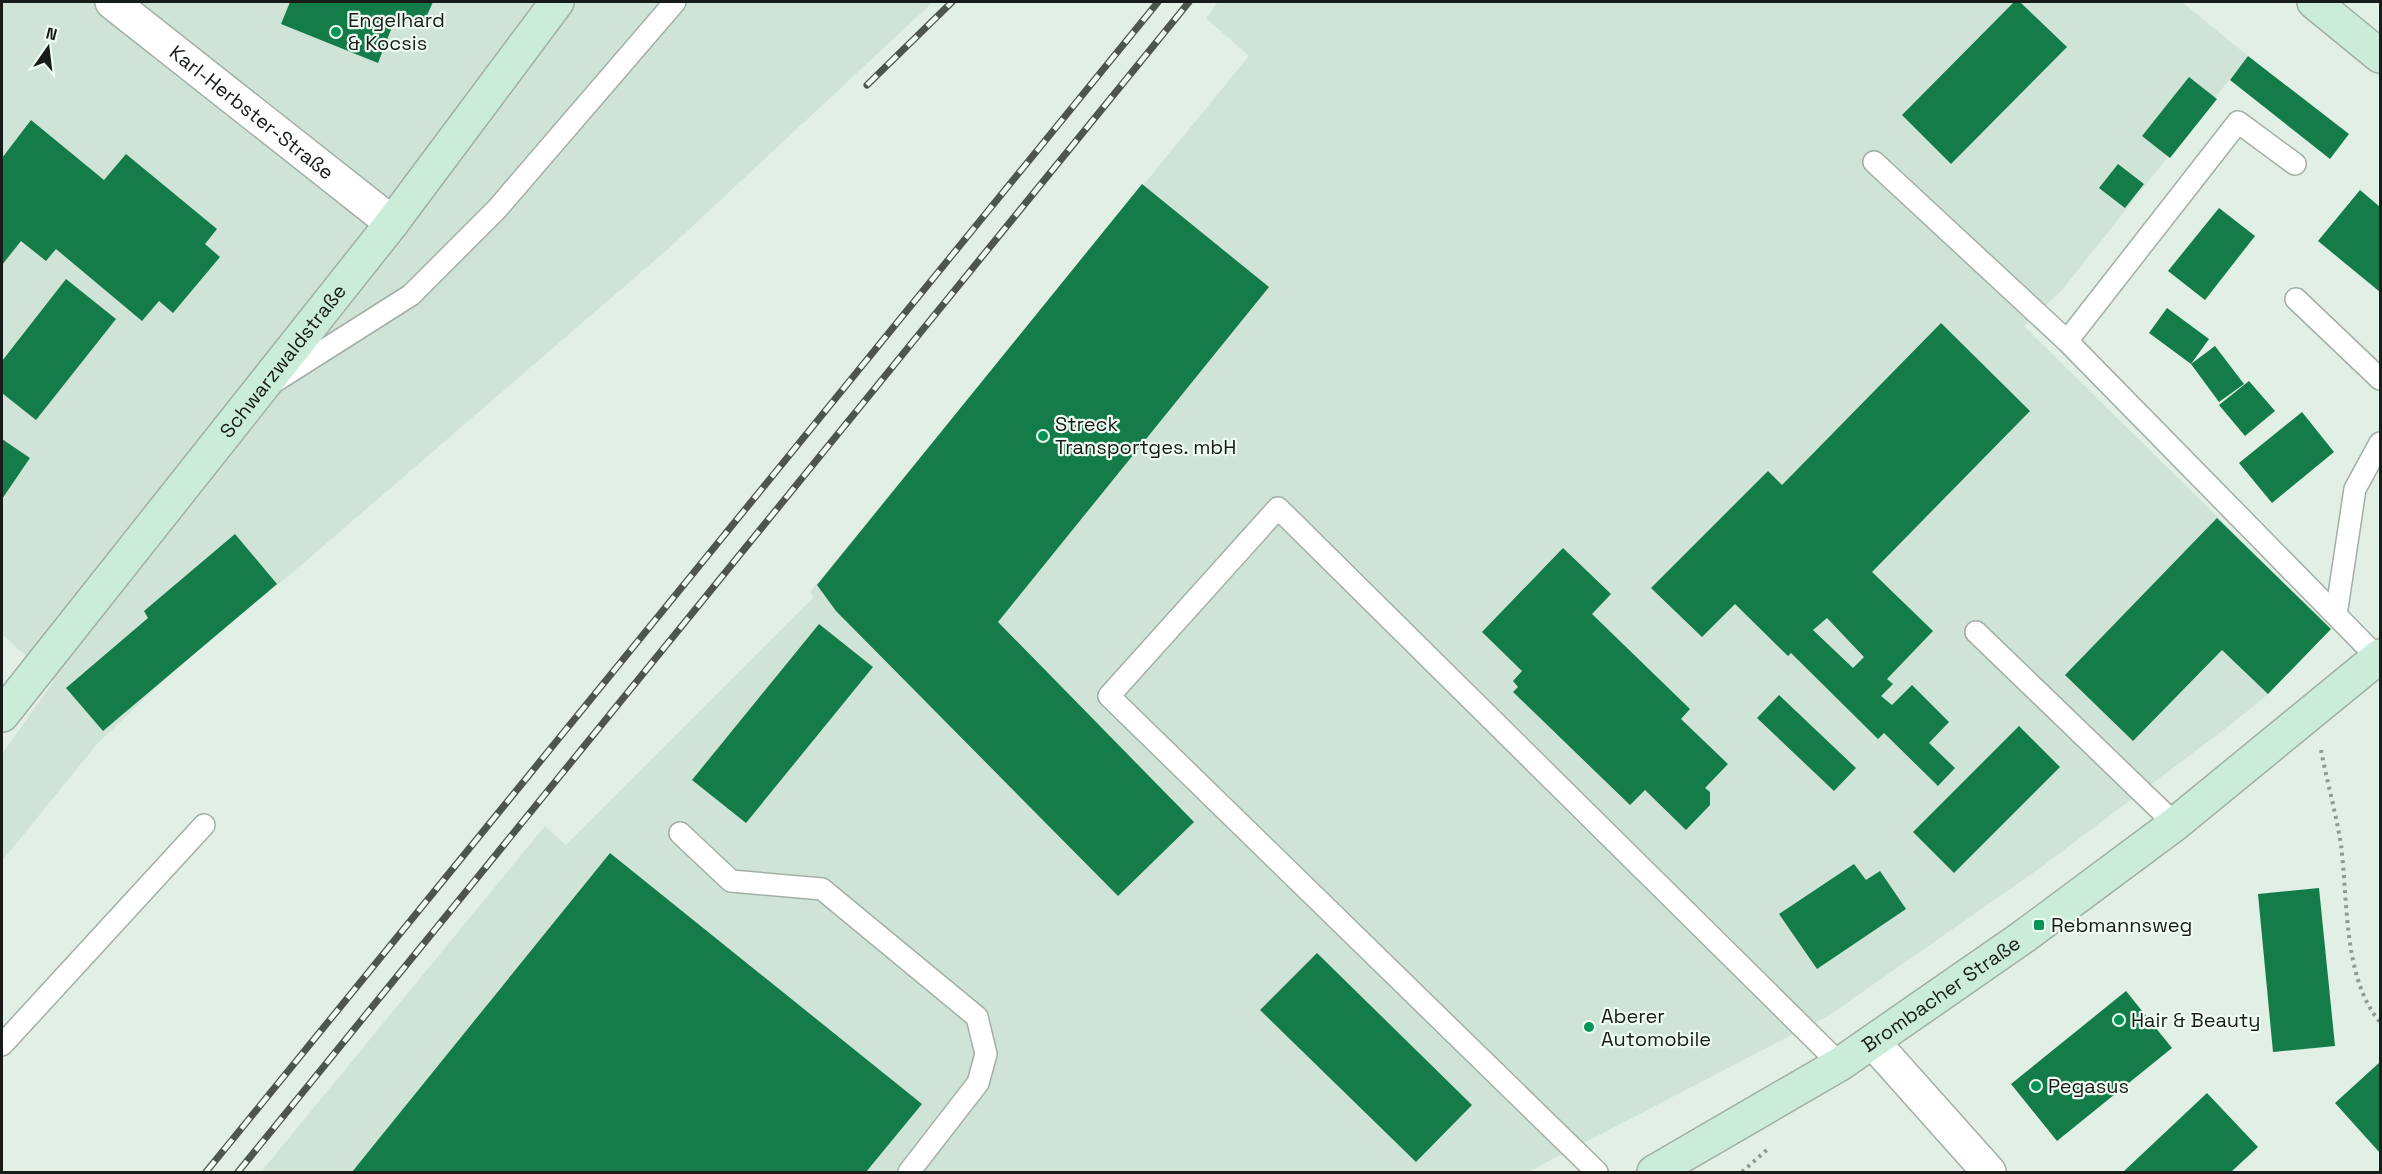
<svg xmlns="http://www.w3.org/2000/svg" width="2382" height="1174" font-family="'Space Grotesk',sans-serif">
  <style>
    .built { fill: #cfe4d6 }
    .building { fill: #137c49; fill-rule: evenodd }
    .lines { fill: none; stroke-linecap: round; stroke-linejoin: round }
    .service-casing { stroke: #a2afa6; stroke-width: 24 }
    .minor-casing { stroke: #a2afa6; stroke-width: 36 }
    .secondary-casing { stroke: #a2afa6; stroke-width: 36 }
    .path { stroke: #909a92; stroke-width: 4; stroke-dasharray: 3 4.5; stroke-linecap: butt }
    .service { stroke: #fff; stroke-width: 21 }
    .minor { stroke: #fff; stroke-width: 33 }
    .secondary { stroke: #cbecd9; stroke-width: 33 }
    .rail-casing { stroke: #4e554f; stroke-width: 7 }
    .rail { stroke: #eefcf2; stroke-width: 4.5; stroke-dasharray: 14; stroke-linecap: butt }
    .poi-dot { fill: #029555; stroke: #eefcf2; stroke-width: 2 }
    .labels { text-anchor: middle; dominant-baseline: central; stroke-width: 4.5; stroke-linejoin: round; paint-order: stroke }
    .poi-label { font-size: 20px; fill: #171c18; stroke: #eefcf2; text-anchor: start }
    .street-label { font-size: 20px; fill: #171c18; stroke: #eefcf2 }
  </style>
  <rect width="100%" height="100%" fill="#e1efe5"/>
  <path class="built" d="M2 2H933L669 248 292 573 185 660 97 744 2 861V754L54 681 2 634Z
    M1218 2H2182L2248 56 2062 290 2024 326 2331 629 2268 694 2234 722 2040 868 1828 1016 1528 1172H261L545 826 566 845 814 597 810 592 1249 56 1206 18Z"/>
  <path class="building" d="M290 2H433L423 24 397 14 378 63 281 24Z
    M2014 2H2020L2067 47 1951 164 1902 115Z
    M2248 56 2349 134 2330 159 2230 80Z
    M2189 77 2217 99 2170 158 2142 136Z
    M31 120 104 180 126 154 217 229 205 244 220 257 173 313 159 301 142 321 56 249 46 261 21 241 2 265V158Z
    M2118 164 2144 184 2125 208 2099 188Z
    M1142 184 1269 287 998 622 1194 822 1118 896 836 611 817 585Z
    M2360 190 2380 207V292L2318 241Z
    M2219 208 2255 236 2205 300 2168 271Z
    M66 279 116 319 36 420 2 393V361Z
    M2167 308 2209 339 2191 364 2149 333Z
    M1941 323 2030 411 1872 572 1933 631 1887 679 1893 684 1881 696 1892 705 1912 685 1949 722 1929 743 1955 768 1938 786 1884 733 1878 739 1791 653 1788 656 1735 604 1702 637 1651 588 1768 471 1782 485ZM1827 618 1864 657 1853 668 1813 630Z
    M2215 346 2244 384 2219 402 2191 364Z
    M2249 381 2275 411 2245 436 2219 405Z
    M2302 412 2334 452 2272 503 2239 463Z
    M2 439 30 458 2 499Z
    M2217 518 2331 629 2268 694 2222 650 2133 741 2065 675Z
    M235 534 277 584 103 731 66 688 148 618 144 611Z
    M1563 548 1611 594 1592 614 1690 709 1681 719 1728 764 1705 788 1710 792V805L1686 830 1645 790 1630 805 1513 692 1518 687 1513 681 1522 671 1482 632Z
    M819 624 873 667 746 823 692 780Z
    M1779 695 1856 768 1834 791 1757 718Z
    M2019 726 2060 767 1954 873 1913 832Z
    M610 853 922 1104 866 1172H352Z
    M1854 864 1866 880 1880 871 1906 909 1817 969 1779 914Z
    M2319 888 2335 1046 2273 1052 2258 894Z
    M1317 953 1472 1105 1416 1162 1260 1010Z
    M2126 991 2172 1048 2057 1141 2011 1084Z
    M2380 1062V1153L2335 1103Z
    M2207 1093 2258 1147 2231 1172H2123Z"/>
  <g class="lines">
    <g class="service-casing">
      <path id="service" d="M1874 162 2067 341 2378 658
        M2296 299 2380 379
        M2067 341 2238 122 2295 164
        M277 380 411 295 497 209 675 2
        M2336 615 2355 489 2380 443
        M1976 632 2175 824
        M680 833 731 881 822 889 977 1017 986 1054 978 1083 909 1172
        M2 1045 204 825
        M1597 1172 1109 696 1278 508 1840 1064"/>
    </g>
    <g class="minor-casing">
      <g id="minor">
        <path id="s1" d="M112 2 392 223"/>
        <path d="M1873 1042 1989 1172"/>
      </g>
    </g>
    <g class="secondary-casing">
      <g id="secondary">
        <path d="M2314 2 2380 56"/>
        <path id="s2" d="M2 715 392 223 557 2"/>
        <path id="s3" d="M1654 1172 1840 1064 2023 937 2175 824 2380 656"/>
      </g>
    </g>
    <path class="path" d="M2321 750C2327 782 2336 813 2341 845 2348 899 2343 979 2380 1022
      M1742 1172 1770 1147"/>
    <use href="#service" class="service"/>
    <use href="#minor" class="minor"/>
    <use href="#secondary" class="secondary"/>
    <g class="rail-casing">
      <path id="rail" d="M867 85 952 2
        M206 1172 1158 2
        M238 1172 1189 2"/>
    </g>
    <use href="#rail" class="rail"/>
  </g>
  <g class="poi-dot">
    <circle cx="336" cy="32" r="6"/>
    <circle cx="1043" cy="436" r="6"/>
    <rect x="2033" y="919" width="12" height="12" rx="3"/>
    <circle cx="2119" cy="1020" r="6"/>
    <circle cx="1589" cy="1027" r="6"/>
    <circle cx="2036" cy="1086" r="6"/>
  </g>
  <g class="labels">
    <g class="poi-label">
      <text x="348" y="20">Engelhard<tspan x="348" dy="23">&amp; Kocsis</tspan></text>
      <text x="1055" y="424">Streck<tspan x="1055" dy="23">Transportges. mbH</tspan></text>
      <text x="2051" y="925">Rebmannsweg</text>
      <text x="1601" y="1016">Aberer<tspan x="1601" dy="23">Automobile</tspan></text>
      <text x="2131" y="1020">Hair &amp; Beauty</text>
      <text x="2048" y="1086">Pegasus</text>
    </g>
    <g class="street-label">
      <text stroke="none"><textPath href="#s1" startOffset="178">Karl-Herbster-Straße</textPath></text>
      <text stroke="none"><textPath href="#s2" startOffset="452">Schwarzwaldstraße</textPath></text>
      <text stroke="none"><textPath href="#s3" startOffset="338">Brombacher Straße</textPath></text>
    </g>
  </g>
  <rect width="2382" height="1174" fill="none" stroke="#171c18" stroke-width="6"/>
  <g transform="translate(48 48) rotate(14)" stroke="#eefcf2" stroke-width="4.5" paint-order="stroke">
  <path d="M0-4.5L10 22L0 15L-10 22Z" fill="#171c18"/>
  <text y="-9" font-size="16" font-weight="bold" text-anchor="middle" fill="#171c18">N</text>
  </g>
</svg>
